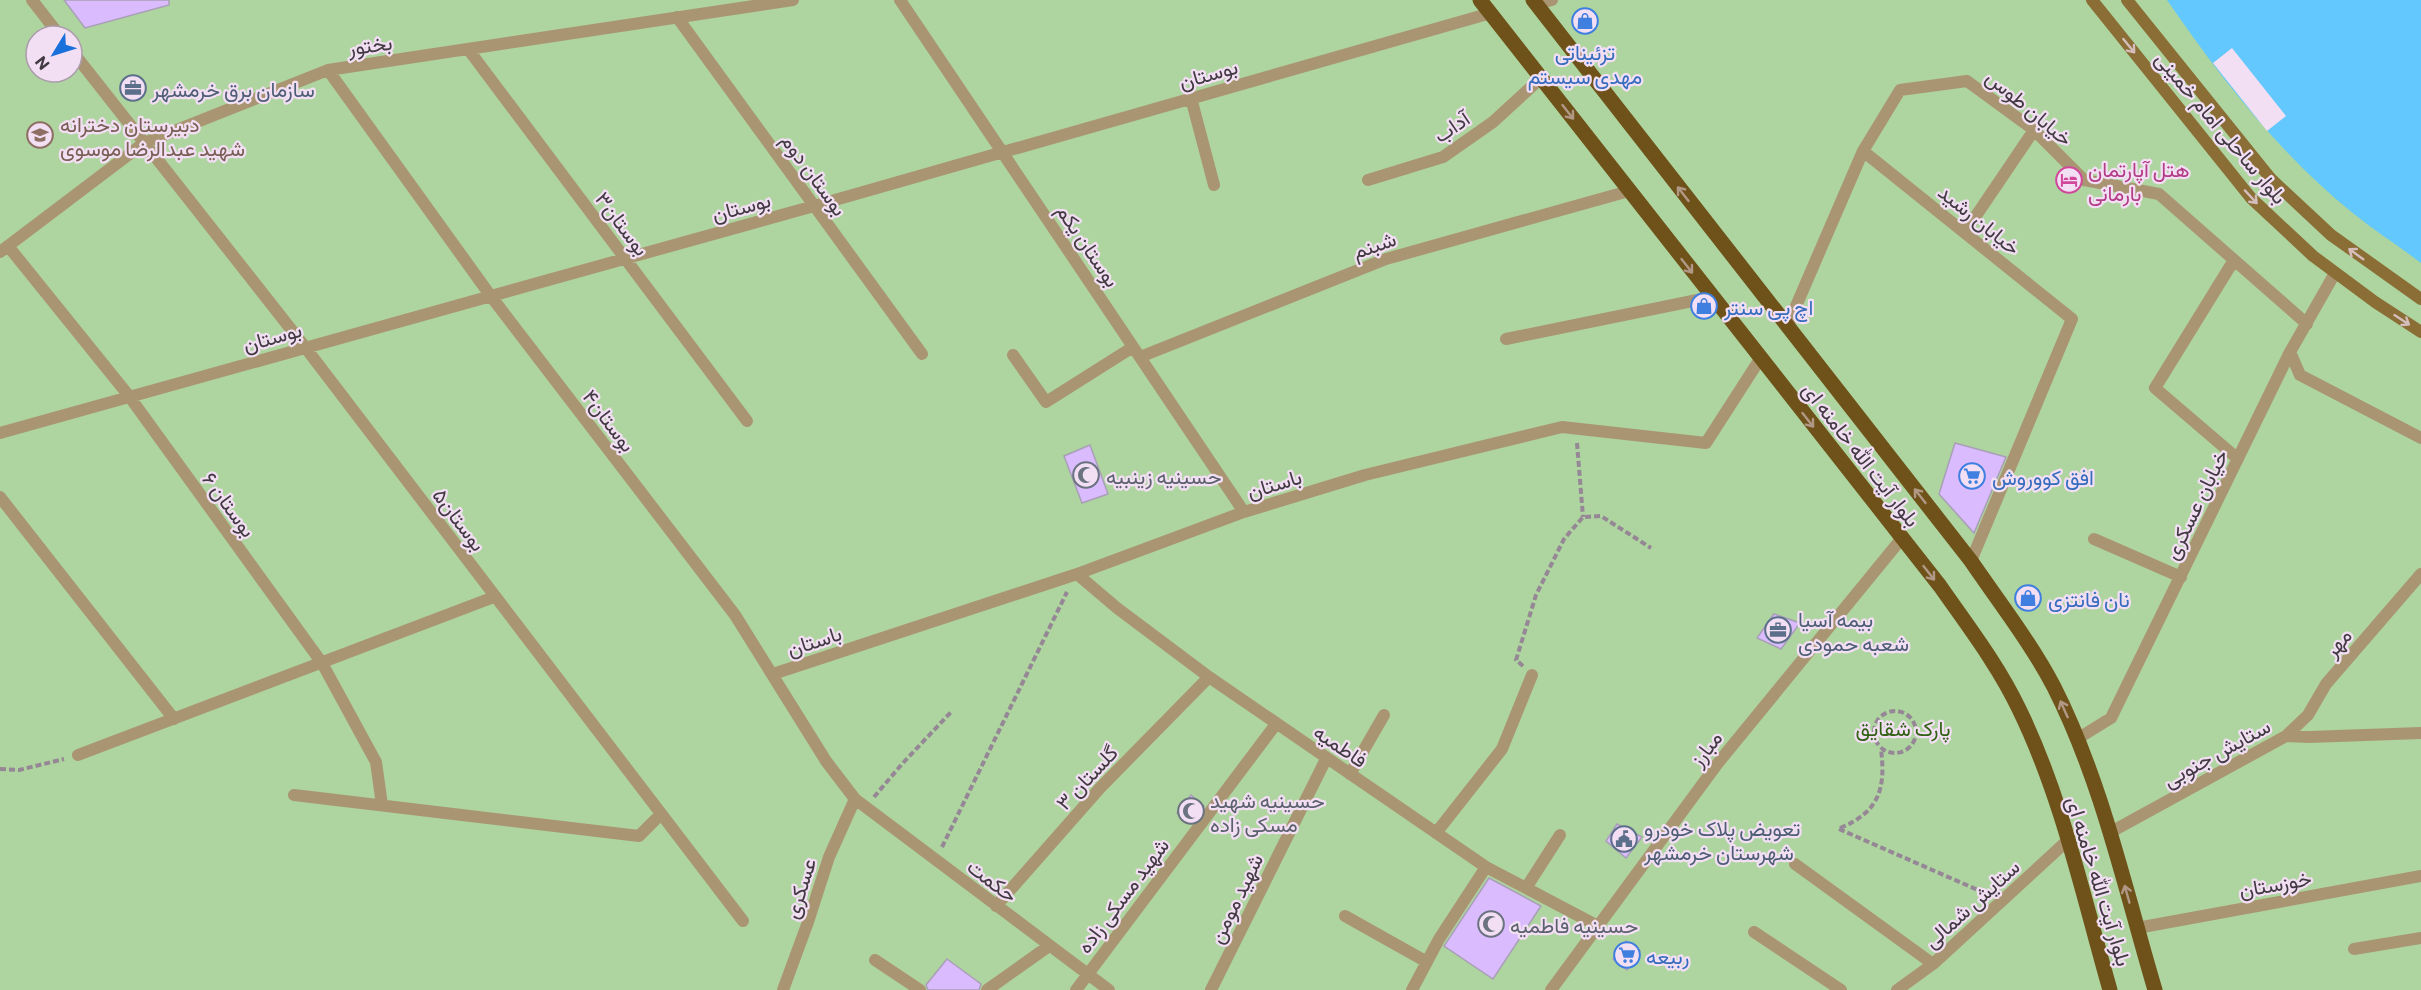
<svg xmlns="http://www.w3.org/2000/svg" width="2421" height="990" font-family="Commissioner,Vazirmatn,sans-serif">
  <style>
    .green { fill: #aed49f; fill-rule: evenodd }
    .water { fill: #63c8fd }
    .pier { fill: #f3dff4 }
    .building { fill: #d9bbfe; stroke: #a99fb7; stroke-width: 1.5 }
    .lines { fill: none; stroke-linecap: round; stroke-linejoin: round }
    .path { stroke: #958795; stroke-width: 4; stroke-dasharray: 6 3; stroke-linecap: butt }
    .minor { stroke: #aa9572; stroke-width: 12 }
    .secondary { stroke: #8b6d36; stroke-width: 12 }
    .primary { stroke: #6f5219; stroke-width: 15 }
    .oneway { stroke: #d4bdbb }
    .oneway2 { stroke: #b19886 }
    .labels { text-anchor: middle; dominant-baseline: central; stroke-width: 4.5; stroke-linejoin: round; paint-order: stroke }
    .street-label { font-size: 21px; fill: #423a42; stroke: #f3dff4 }
    .shop-label { font-size: 21px; fill: #366cbe; stroke: #f3dff4; text-anchor: start }
    .service-label { font-size: 21px; fill: #4e5e75; stroke: #f3dff4; text-anchor: start }
    .education-label { font-size: 21px; fill: #785e54; stroke: #f3dff4; text-anchor: start }
    .hotel-label { font-size: 21px; fill: #b23c85; stroke: #f3dff4; text-anchor: start }
    .worship-label { font-size: 21px; fill: #5b616d; stroke: #f3dff4; text-anchor: start }
    .park-label { font-size: 21px; fill: #316214; stroke: #f3dff4 }
  </style>
  <rect width="100%" height="100%" fill="#f3dff4"/>
  <path class="green" d="M0 0H2421V990H0ZM36 36H72V72H36Z"/>
  <path class="water" d="M2167 0H2421V263C2399 246 2375 231 2354 214 2280 155 2220 77 2167 0Z"/>
  <path class="pier" d="M2232 48 2286 116 2267 131 2213 63Z"/>
  <path class="building" d="M64 0H169V5L85 28Z
    M1955 443 2006 457 1974 533 1939 494Z
    M1090 445 1108 494 1082 503 1064 456Z
    M1774 614 1800 623 1781 649 1757 638Z
    M1191 795 1204 806 1190 824 1177 813Z
    M1617 824 1642 837 1626 858 1606 841Z
    M1489 878 1541 906 1493 979 1444 946Z
    M1626 941 1640 951 1627 970 1613 959Z
    M947 959 981 984 979 990H928L926 985Z"/>
  <g class="lines">
    <path class="path" d="M1577 443 1583 517
      M1523 666 1516 660 1536 595 1564 539 1583 517 1601 516 1651 548
      M1874 732a21 21 0 1 1 42 0a21 21 0 1 1-42 0Z
      M0 769 19 770 64 759
      M874 797 902 764 952 711
      M1840 828C1879 812 1886 789 1881 749
      M1839 829 1987 894
      M942 847 1067 592"/>
    <path class="minor" d="M32 0 60 36
      M900 0 1244 512
      M1536 4 1552 0
      M677 17 922 354
      M468 49 747 421
      M72 51 305 347 743 921
      M328 70 490 295 735 615 826 761 855 799 1109 990
      M1191 98 1214 185
      M1863 151 2072 319 1971 561
      M1368 180 1443 157 1493 122 1541 78
      M1965 232 2034 130
      M8 246 129 396 322 663 376 762 382 805
      M0 252 144 143 328 70 793 0
      M2234 260 2155 388 2238 459
      M1787 327 1863 151 1900 90 1967 81 2034 130 2084 180 2159 194 2307 324
      M1506 339 1712 297
      M2290 352 2300 375 2421 438
      M1013 355 1046 402 1133 347
      M1140 357 1386 259 1629 191
      M0 433 814 206 1491 13
      M0 497 174 719
      M2094 539 2181 577
      M1077 574 1117 608 1209 677 1486 867 1598 926
      M773 674 1077 574 1244 512 1365 475 1562 427 1706 443 1760 359
      M2286 736 2308 715 2326 684 2421 574
      M2077 739 2111 718 2290 352 2335 273
      M78 755 494 597
      M1350 774 1384 715
      M294 795 639 836 661 814
      M1436 833 1502 749 1532 675
      M2109 833 2286 736 2309 737 2421 733
      M1795 864 1933 964
      M1526 888 1560 835
      M996 906 1100 788 1209 677
      M1345 916 1427 962
      M2137 928 2421 876
      M1754 932 1841 990
      M2354 949 2421 938
      M875 960 920 990
      M783 990 808 922 829 857 855 799
      M987 990 1049 946
      M1076 990 1276 724
      M1211 990 1326 759
      M1412 990 1439 939 1486 867
      M1551 990 1718 763 1902 538
      M1897 990 1933 964 2067 841"/>
    <path class="secondary" d="M2092 0 2251 198 2313 256 2375 302 2421 332
      M2127 0 2271 179 2331 235 2421 299"/>
    <path class="primary" d="M1480 0 1940 586C1968 626 1998 665 2019 709 2062 797 2083 896 2110 990
      M1533 0 1971 561C1999 602 2031 643 2054 687 2102 782 2125 889 2155 990"/>
  </g>
  <defs><path id="oneway-shaft" d="M-6 0H5M1.5-3L5.5 0L1.5 3" fill="none" stroke-width="1.6" stroke-linecap="round" stroke-linejoin="round" transform="scale(1.5)"/></defs>
  <g class="oneway">
    <use href="#oneway-shaft" transform="translate(2129 46) rotate(51)"/>
    <use href="#oneway-shaft" transform="translate(2251 197) rotate(47)"/>
    <use href="#oneway-shaft" transform="translate(2356 254) rotate(-144)"/>
    <use href="#oneway-shaft" transform="translate(2402 320) rotate(33)"/>
  </g>
  <g class="oneway2">
    <use href="#oneway-shaft" transform="translate(1568 112) rotate(52)"/>
    <use href="#oneway-shaft" transform="translate(1683 194) rotate(-128)"/>
    <use href="#oneway-shaft" transform="translate(1687 266) rotate(52)"/>
    <use href="#oneway-shaft" transform="translate(1808 420) rotate(52)"/>
    <use href="#oneway-shaft" transform="translate(1920 496) rotate(-128)"/>
    <use href="#oneway-shaft" transform="translate(1929 573) rotate(52)"/>
    <use href="#oneway-shaft" transform="translate(2064 709) rotate(-114)"/>
    <use href="#oneway-shaft" transform="translate(2127 894) rotate(-106)"/>
  </g>
  <defs>
    <g id="shop-ring" transform="scale(1.35)"><circle r="9.5" fill="#f3dff4" stroke="#3f7fe0" stroke-width="1.5"/><path d="M-5-2.5h2.3a2.7 3.5 0 0 1 5.4 0H5L5.5 6h-11ZM-1.5-2.5h3a1.5 2.3 0 0 0-3 0Z" fill="#3f7fe0"/></g>
    <g id="office-ring" transform="scale(1.35)"><circle r="9.5" fill="#f3dff4" stroke="#5c6f8a" stroke-width="1.5"/><path d="M-6-3h4V-5.5h4V-3h4V5H-6ZM-1-4.5V-3h2v-1.5ZM-6 0V1H6V0Z" fill="#5c6f8a"/></g>
    <g id="school-ring" transform="scale(1.35)"><circle r="9.5" fill="#f3dff4" stroke="#8d6e63" stroke-width="1.5"/><path d="M0-5L7-2L0 1L-7-2ZM-4 1L0 2.5L4 1V4Q0 6-4 4Z" fill="#8d6e63"/></g>
    <g id="hotel-ring" transform="scale(1.35)"><circle r="9.5" fill="#f3dff4" stroke="#d1479c" stroke-width="1.5"/><path d="M-6-4.5h1.5V1H6V5H4.5V3h-9V5H-6ZM-4 0a1.8 1.8 0 1 1 3.6 0ZM.5 0V-2.5h3Q6-2.5 6 0Z" fill="#d1479c"/></g>
    <g id="mosque-ring" transform="scale(1.35)"><circle r="9.5" fill="#f3dff4" stroke="#6b7280" stroke-width="1.5"/><path d="M3.5-4.9A6 6 0 1 0 3.5 4.9A5 5 0 1 1 3.5-4.9Z" fill="#6b7280"/></g>
    <g id="supermarket-ring" transform="scale(1.35)"><circle r="9.5" fill="#f3dff4" stroke="#3f7fe0" stroke-width="1.5"/><path d="M-6-5.5h2.5l.6 2H6L4.5 2H-2.5L-4.4-4H-6ZM-1.5 3.2a1.3 1.3 0 1 0 .1 0ZM3 3.2a1.3 1.3 0 1 0 .1 0Z" fill="#3f7fe0"/></g>
    <g id="civic-ring" transform="scale(1.35)"><circle r="9.5" fill="#f3dff4" stroke="#5c6f8a" stroke-width="1.5"/><path d="M-.6-6.5H3V-4.5H.6V-3L4-1V1h2V6H-6V1h2V-1L-.6-3ZM-1.2 2.5V6h2.4V2.5Z" fill="#5c6f8a"/></g>
  </defs>
  <g fill-rule="evenodd">
    <use href="#shop-ring" x="1585" y="21"/>
    <use href="#office-ring" x="133" y="88"/>
    <use href="#school-ring" x="40" y="135"/>
    <use href="#hotel-ring" x="2069" y="180"/>
    <use href="#shop-ring" x="1704" y="306"/>
    <use href="#mosque-ring" x="1086" y="475"/>
    <use href="#supermarket-ring" x="1972" y="476"/>
    <use href="#shop-ring" x="2028" y="598"/>
    <use href="#office-ring" x="1778" y="630"/>
    <use href="#mosque-ring" x="1191" y="811"/>
    <use href="#civic-ring" x="1624" y="839"/>
    <use href="#mosque-ring" x="1491" y="924"/>
    <use href="#supermarket-ring" x="1627" y="955"/>
  </g>
  <g class="labels">
    <g class="street-label">
      <text transform="translate(370 44) rotate(-8)">بختور</text>
      <text transform="translate(1208 73) rotate(-16)">بوستان</text>
      <text transform="translate(2030 107) rotate(40)">خیابان طوس</text>
      <text transform="translate(1451 126) rotate(-34)">آداب</text>
      <text transform="translate(2222 127) rotate(50)">بلوار ساحلی امام خمینی</text>
      <text transform="translate(815 174) rotate(54)">بوستان دوم</text>
      <text transform="translate(741 206) rotate(-15)">بوستان</text>
      <text transform="translate(1980 219) rotate(39)">خیابان رشید</text>
      <text transform="translate(623 223) rotate(53)">بوستان۳</text>
      <text transform="translate(1374 244) rotate(-19)">شبنم</text>
      <text transform="translate(1089 245) rotate(56)">بوستان یکم</text>
      <text transform="translate(272 336) rotate(-16)">بوستان</text>
      <text transform="translate(610 420) rotate(53)">بوستان۴</text>
      <text transform="translate(1862 454) rotate(52)">بلوار آیت الله خامنه ای</text>
      <text transform="translate(1274 483) rotate(-17)">باستان</text>
      <text transform="translate(230 504) rotate(54)">بوستان ۶</text>
      <text transform="translate(2195 504) rotate(-64)">خیابان عسکری</text>
      <text transform="translate(460 519) rotate(53)">بوستان۵</text>
      <text transform="translate(814 640) rotate(-18)">باستان</text>
      <text transform="translate(2337 642) rotate(-49)">مهر</text>
      <text transform="translate(1341 745) rotate(34)">فاطمیه</text>
      <text transform="translate(1705 748) rotate(-52)">مبارز</text>
      <text transform="translate(2216 752) rotate(-29)">ستایش جنوبی</text>
      <text transform="translate(1086 777) rotate(-47)">گلستان ۳</text>
      <text transform="translate(993 880) rotate(37)">حکمت</text>
      <text transform="translate(2100 881) rotate(73)">بلوار آیت الله خامنه ای</text>
      <text transform="translate(2275 883) rotate(-10)">خوزستان</text>
      <text transform="translate(799 888) rotate(-72)">عسکری</text>
      <text transform="translate(1122 895) rotate(-53)">شهید مسکی زاده</text>
      <text transform="translate(1235 898) rotate(-64)">شهید مومن</text>
      <text transform="translate(1971 903) rotate(-42)">ستایش شمالی</text>
    </g>
    <g class="shop-label">
      <text x="1585" y="51" text-anchor="middle">تزئیناتی<tspan x="1585" dy="24">مهدی سیستم</tspan></text>
      <text x="1724" y="306">اچ پی سنتر</text>
      <text x="1992" y="476">افق کووروش</text>
      <text x="2048" y="598">نان فانتزی</text>
      <text x="1646" y="955">ربیعه</text>
    </g>
    <g class="service-label">
      <text x="152" y="88">سازمان برق خرمشهر</text>
      <text x="1798" y="618">بیمه آسیا<tspan x="1798" dy="24">شعبه حمودی</tspan></text>
      <text x="1644" y="827">تعویض پلاک خودرو<tspan x="1644" dy="24">شهرستان خرمشهر</tspan></text>
    </g>
    <g class="education-label">
      <text x="60" y="123">دبیرستان دخترانه<tspan x="60" dy="24">شهید عبدالرضا موسوی</tspan></text>
    </g>
    <g class="hotel-label">
      <text x="2088" y="168">هتل آپارتمان<tspan x="2088" dy="24">بارمانی</tspan></text>
    </g>
    <g class="worship-label">
      <text x="1106" y="475">حسینیه زینبیه</text>
      <text x="1210" y="799">حسینیه شهید<tspan x="1210" dy="24">مسکی زاده</tspan></text>
      <text x="1510" y="924">حسینیه فاطمیه</text>
    </g>
    <g class="park-label">
      <text x="1903" y="727">پارک شقایق</text>
    </g>
  </g>
  <g transform="translate(54 54) rotate(232)"><circle r="28" fill="#f3dff4" stroke="#ac9dad" stroke-width="1.5"/>
  <path d="M0-4.5L10 22L0 15L-10 22Z" fill="#1970da"/>
  <text y="-9" font-size="16" font-weight="bold" text-anchor="middle" fill="#423a42">N</text>
  </g>
</svg>
